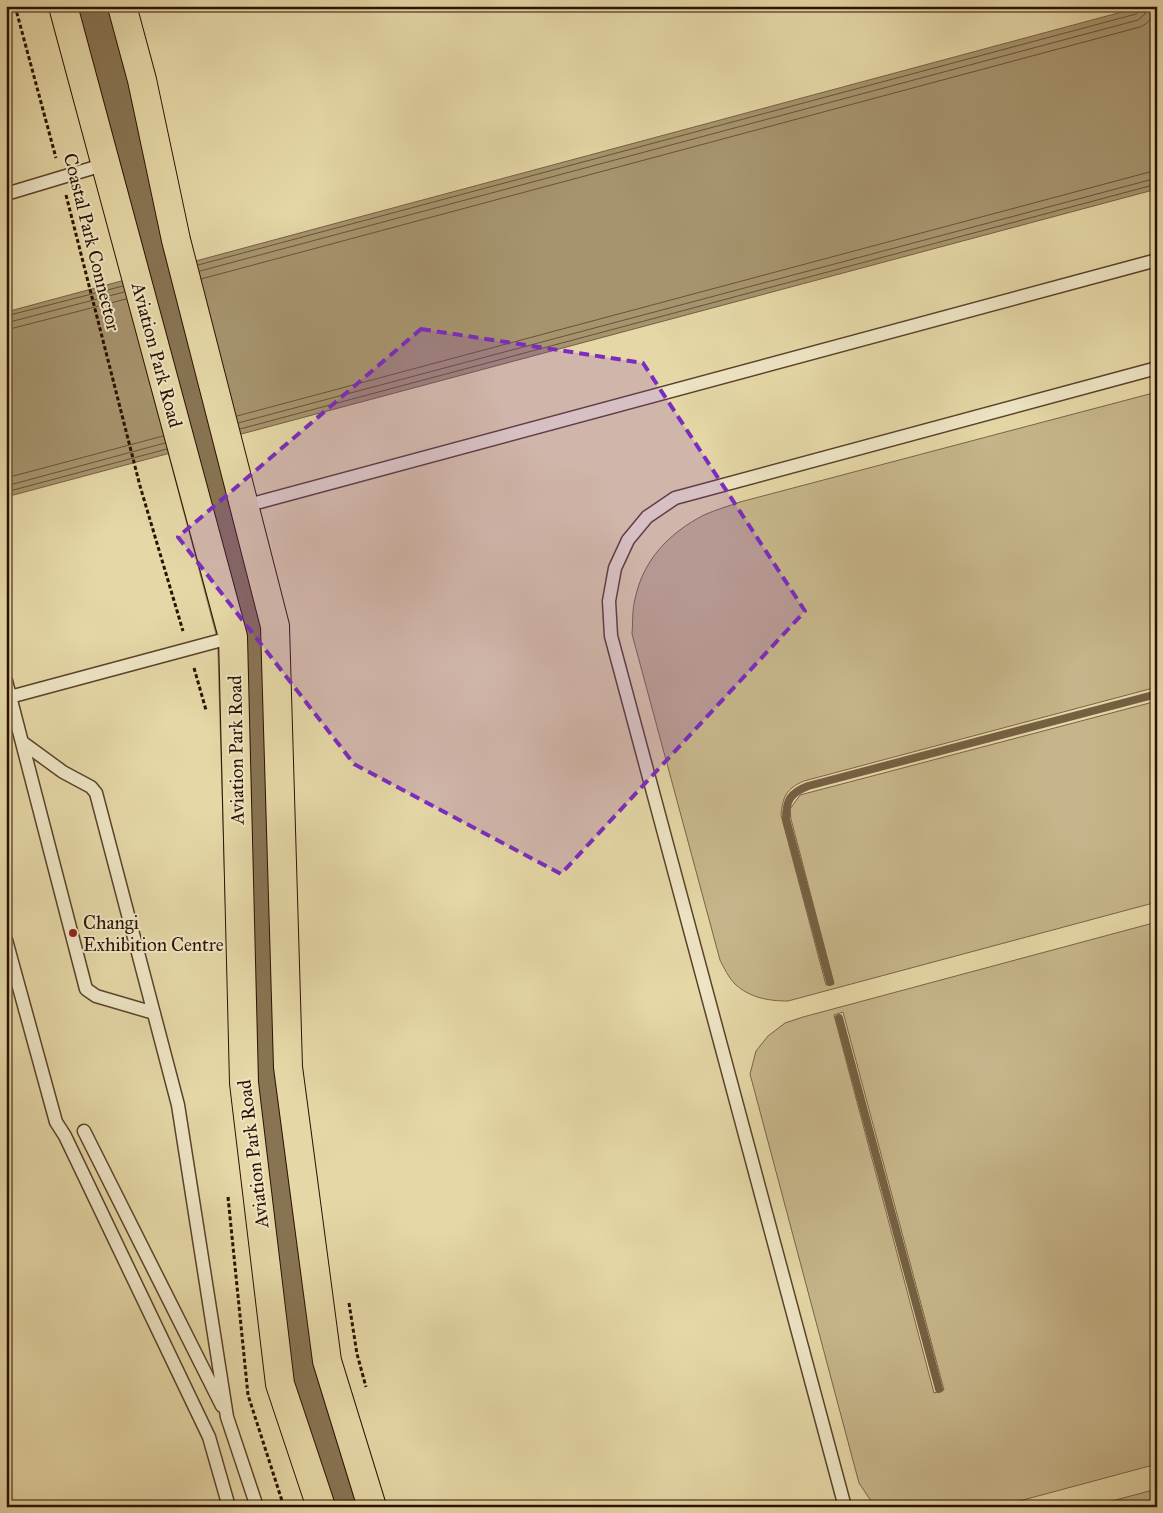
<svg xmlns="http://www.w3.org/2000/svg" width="1163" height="1513" font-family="'IM FELL Great Primer',serif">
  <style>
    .green { fill: #c6b58a; stroke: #796345; fill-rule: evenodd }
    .water { fill: #a6946e; stroke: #756042 }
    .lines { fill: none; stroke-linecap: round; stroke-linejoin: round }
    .shore { stroke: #695237; stroke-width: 1 }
    .stream { stroke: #756042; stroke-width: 8 }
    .taxiway { stroke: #887453; stroke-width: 72 }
    .lane-casing { stroke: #5a422a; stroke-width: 15 }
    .primary-casing { stroke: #2c1100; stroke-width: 30 }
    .path { stroke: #2c1100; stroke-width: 3; stroke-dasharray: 4 2.5; stroke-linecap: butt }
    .lane { stroke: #eee5c5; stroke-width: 12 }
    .primary { stroke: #e5d7a6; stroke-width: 28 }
    .marked { fill: #7b2cbf; fill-opacity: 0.2; stroke: #7b2cbf; stroke-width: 4; stroke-dasharray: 10 6; stroke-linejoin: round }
    .poi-dot { fill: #8f2418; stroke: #eee5c5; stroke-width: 2 }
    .labels { text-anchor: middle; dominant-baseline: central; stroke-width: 4; stroke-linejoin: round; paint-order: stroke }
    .street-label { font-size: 19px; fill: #2c1100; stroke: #eee5c5 }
    .poi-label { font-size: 19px; fill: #2c1100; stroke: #eee5c5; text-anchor: start }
  </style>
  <rect width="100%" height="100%" fill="#e5d7a6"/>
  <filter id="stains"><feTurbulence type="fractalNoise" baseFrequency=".004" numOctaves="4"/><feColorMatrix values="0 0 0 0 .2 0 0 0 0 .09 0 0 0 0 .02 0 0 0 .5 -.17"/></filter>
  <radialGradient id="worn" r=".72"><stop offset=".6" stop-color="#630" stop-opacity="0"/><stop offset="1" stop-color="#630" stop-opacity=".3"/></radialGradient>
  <path class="green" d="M1157 392V687L804 781C786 789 783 796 781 815L826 985 834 984 791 819 790 809 800 795 1157 701V902L788 1001C769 1001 750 998 735 984 729 978 724 968 720 960L632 634C633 622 632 610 635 599 643 560 669 533 704 515 715 510 729 506 740 502Z
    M1157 922V1464L997 1507H875L859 1483 750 1074 756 1051 768 1036 785 1023 803 1017ZM843 1012 944 1390 934 1393 834 1015Z
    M1157 1489V1507H1089Z"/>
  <path class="water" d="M1144 6H1157V189L6 497V312Z"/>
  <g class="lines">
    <path class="shore" d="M198 265 1136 14 1140 11V6
      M200 271 1138 20 1145 14 1147 6
      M201 279 1140 27C1149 23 1154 17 1154 6
      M6 316 123 286
      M6 323 124 292
      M6 330 126 299
      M237 416 1157 170
      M238 423 1157 178
      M240 429 1157 184
      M6 478 163 436
      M6 486 165 443
      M6 492 167 449"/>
    <path class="stream" d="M830 982 786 819C786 800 790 793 808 786L1157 694
      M839 1018 939 1389"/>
    <path class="taxiway" d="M85 6 149 241 253 635 266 1077 303 1367 346 1507"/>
    <g class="lane-casing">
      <path id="lane" d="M6 194 106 164
        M245 506 1157 260
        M6 681 86 989 96 996 154 1013
        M6 698 233 637
        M22 742 63 772 91 787 96 793 178 1105 227 1417 257 1507
        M6 940 56 1122 65 1136 209 1437 229 1507
        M84 1131 222 1406
        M845 1507 611 636 609 601 615 568 628 540 647 517 675 498 1157 368"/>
    </g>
    <g class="primary-casing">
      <path id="primary" d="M63 6 233 637 244 1083 280 1384 321 1507
        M122 6 142 80 176 240 275 626 288 1067 327 1361 372 1507"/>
    </g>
    <path class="path" d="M15 6 56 158
      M66 195 140 486 183 631
      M194 668 206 710
      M228 1197 248 1395 284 1507
      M349 1303 357 1354 366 1387"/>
    <use href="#lane" class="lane"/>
    <use href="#primary" class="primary"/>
  </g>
  <path class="marked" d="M421 329 643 363 805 611 561 874 354 764 178 537Z"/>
  <circle class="poi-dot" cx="73" cy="933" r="5"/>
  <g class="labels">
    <g class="street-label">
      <text transform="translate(92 242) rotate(76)">Coastal Park Connector</text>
      <text transform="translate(157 355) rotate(75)">Aviation Park Road</text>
      <text transform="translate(236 750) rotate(-91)">Aviation Park Road</text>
      <text transform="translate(253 1154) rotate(-97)">Aviation Park Road</text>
    </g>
    <g class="poi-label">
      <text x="83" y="922">Changi<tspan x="83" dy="22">Exhibition Centre</tspan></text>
    </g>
  </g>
  <rect width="1163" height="1513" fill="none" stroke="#e5d7a6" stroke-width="25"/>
  <rect x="8" y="8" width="1148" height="1498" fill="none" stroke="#2c1100" stroke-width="2.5"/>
  <rect x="12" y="12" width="1138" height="1488" fill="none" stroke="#2c1100"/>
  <rect width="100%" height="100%" filter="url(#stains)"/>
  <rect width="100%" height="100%" fill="url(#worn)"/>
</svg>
